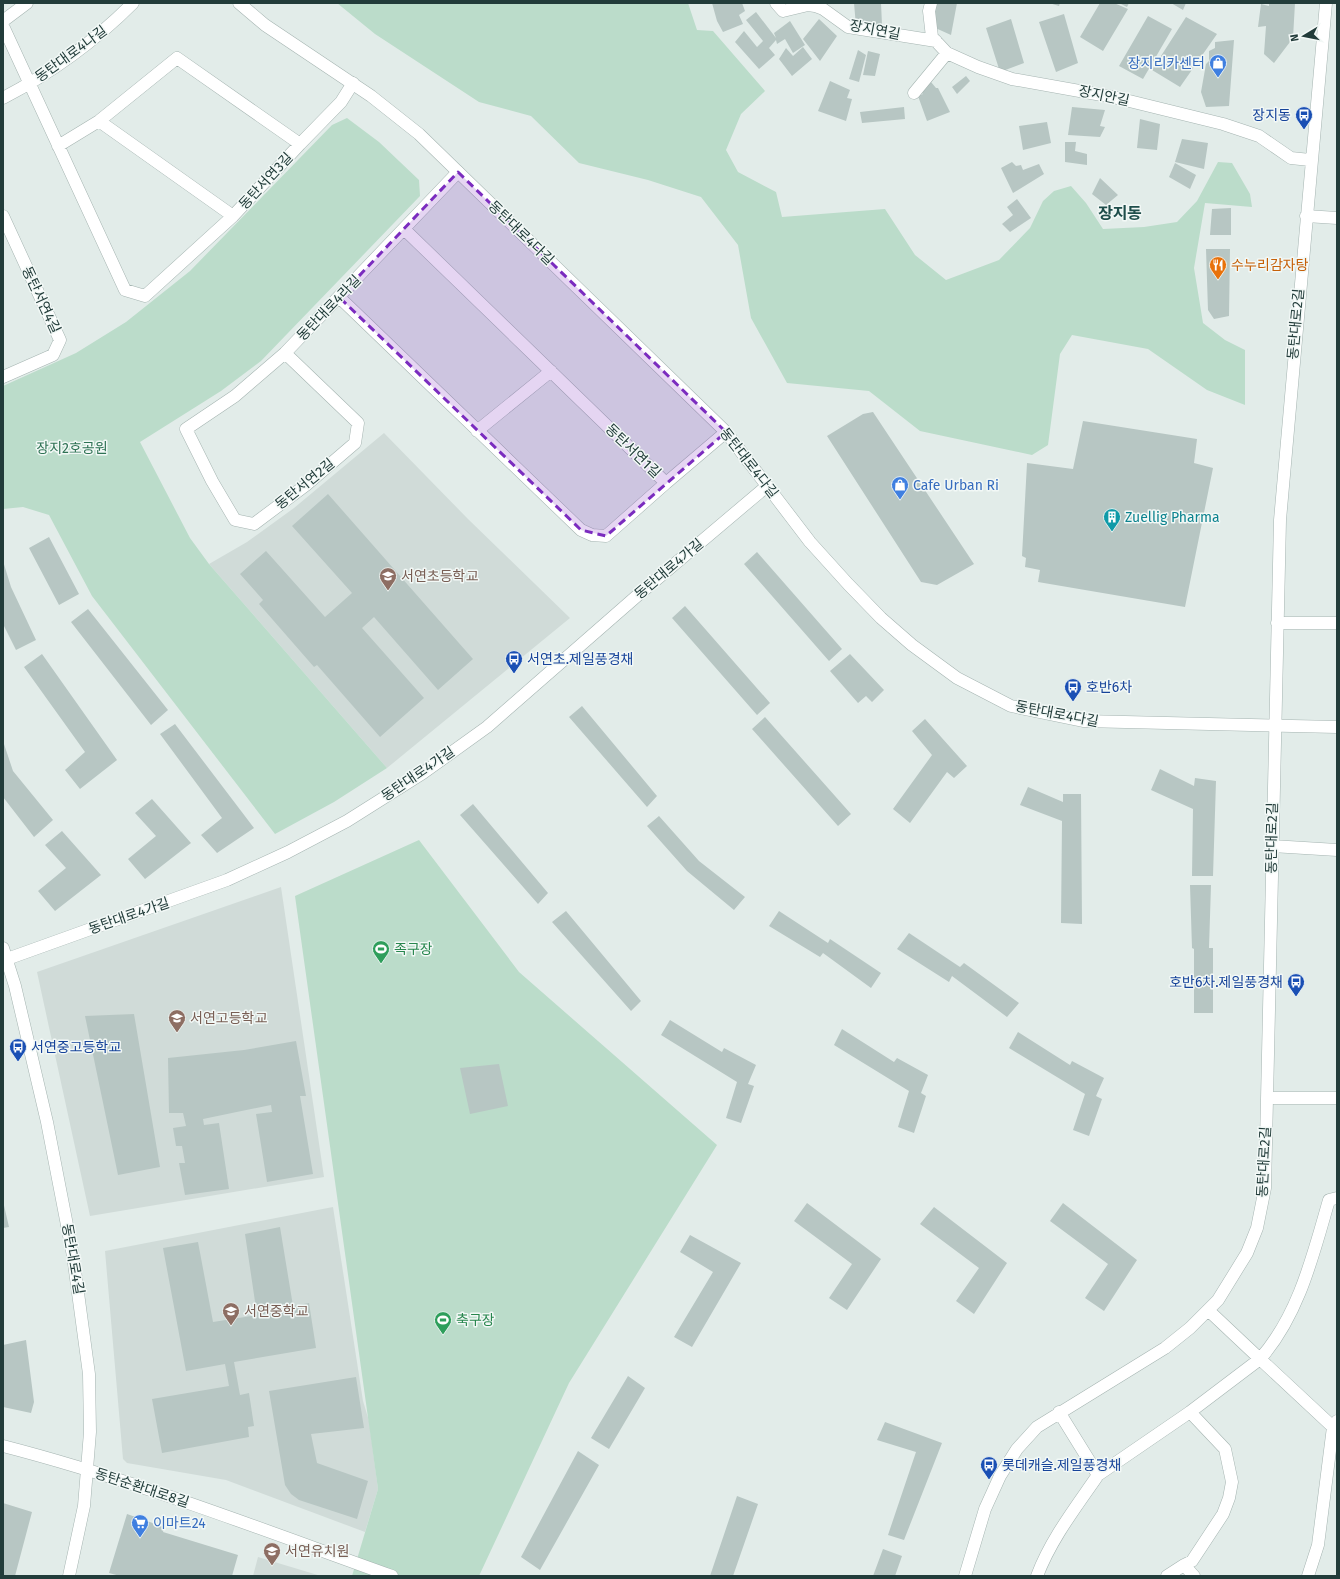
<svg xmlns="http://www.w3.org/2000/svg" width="1340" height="1579" font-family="'Fira Sans','Noto Sans KR',sans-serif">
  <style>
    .built { fill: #d0dbd8 }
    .green { fill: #bbdcca }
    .building { fill: #b7c6c3 }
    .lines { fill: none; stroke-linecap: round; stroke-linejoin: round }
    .minor-casing { stroke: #a5b4b1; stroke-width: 13 }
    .tertiary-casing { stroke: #a5b4b1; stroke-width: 13 }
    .minor { stroke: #fff; stroke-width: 12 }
    .tertiary { stroke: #fff; stroke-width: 12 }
    .marked { fill: #7b2cbf; fill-opacity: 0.2; stroke: #7b2cbf; stroke-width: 3; stroke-dasharray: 8 5; stroke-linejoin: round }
    .labels { text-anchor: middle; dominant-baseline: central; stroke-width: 3; stroke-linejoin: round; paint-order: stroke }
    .street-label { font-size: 14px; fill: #223c3a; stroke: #f2f8f6 }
    .shop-label { font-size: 14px; fill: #366cbe; stroke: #f2f8f6; text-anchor: start }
    .transit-label { font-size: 14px; fill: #164399; stroke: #f2f8f6; text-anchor: start }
    .food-label { font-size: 14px; fill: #c56008; stroke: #f2f8f6; text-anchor: start }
    .park-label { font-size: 14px; fill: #2e7254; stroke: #f2f8f6 }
    .culture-label { font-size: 14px; fill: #0d838f; stroke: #f2f8f6; text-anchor: start }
    .education-label { font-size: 14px; fill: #785e54; stroke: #f2f8f6; text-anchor: start }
    .leisure-label { font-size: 14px; fill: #27864d; stroke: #f2f8f6; text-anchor: start }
    .quarter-label { font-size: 16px; font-weight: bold; fill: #1f4e4b; stroke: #f2f8f6 }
  </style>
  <rect width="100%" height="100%" fill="#e2ece9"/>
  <path class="built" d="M384 433 468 519 570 618 387 768 209 564 247 542 294 508Z
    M281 887 324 1177 90 1216 37 972Z
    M333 1207 363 1401 369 1421 378 1489 365 1532 226 1480 127 1463 123 1459 105 1251Z
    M258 1557 321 1576H253Z"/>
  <path class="green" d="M337 3H688L697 30 713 31 765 91 741 114 726 150 738 172 776 192 782 217 885 209 915 255 946 280 999 260 1030 228 1043 201 1054 191 1071 186 1086 203 1103 229 1144 227 1177 222 1197 201 1218 162 1232 163 1250 194 1252 207 1205 203 1194 268 1203 323 1225 340 1245 350V405L1207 390 1148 349 1072 335 1060 354 1048 445 1032 455 920 431 869 391 787 383 751 318 738 245 701 197 648 180 579 163 531 116 479 102 375 34Z
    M347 118 379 142 419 180 420 196 261 361 221 391 140 442 190 538 209 564 387 768 334 802 275 834 92 596 49 515 23 507 3 509V386L76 353 126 322 190 271 332 125Z
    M419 840 519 972 717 1145 569 1383 479 1576H352L378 1489 295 896Z"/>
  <path class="building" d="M712 3H742L745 11 739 15 743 24 723 32 717 21Z
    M854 3H881L882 25 856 26Z
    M933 3H957L951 35 931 26Z
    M1049 3H1060L1059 6Z
    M1100 3H1114L1128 9 1103 51 1080 37Z
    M1119 3H1129L1127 7Z
    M1171 3H1186L1183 10Z
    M1269 3H1295L1293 38 1274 63 1264 54 1266 26 1258 27 1261 4 1269 6Z
    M756 12 776 38 774 33 790 21 805 45 793 53 785 39 777 44 776 40 769 48 775 55 759 69 735 42 744 31 757 47 763 41 746 20Z
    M1064 14 1078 63 1056 72 1039 22Z
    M1148 16 1172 29 1143 79 1119 66Z
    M1186 17 1217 34 1180 87 1152 70Z
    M819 19 837 36 820 61 803 39Z
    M1011 19 1024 63 1000 72 986 28Z
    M1234 40 1229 106 1206 107 1201 92 1206 64 1209 61V51L1215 48V42Z
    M803 47 812 59 792 76 779 59 786 48 793 56Z
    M858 50 866 55 859 82 849 79Z
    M868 51 880 54 875 76 863 75Z
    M966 76 970 81 957 94 952 87Z
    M830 81 850 90 847 98 852 99 846 121 818 111Z
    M931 82 936 88H938L950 112 927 121 918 96 923 94 921 92Z
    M904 107 905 119 862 123 860 112Z
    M1072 107 1105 110 1100 126 1105 127 1100 137 1068 135Z
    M1140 119 1160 124 1157 150 1137 148Z
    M1047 122 1051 143 1023 150 1019 126Z
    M1182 139 1208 143 1204 169 1175 162Z
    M1065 142H1076L1075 151 1087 154V165L1065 162Z
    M1012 162 1016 166 1021 165 1023 170 1039 164 1044 174 1013 193 1001 168Z
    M1175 163 1196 175 1190 189 1169 177Z
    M1100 178 1118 195 1106 205 1092 194Z
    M1017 199 1031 218 1010 232 1002 224 1013 215 1007 207Z
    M1231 208V235H1210L1212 209Z
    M1206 249H1230L1229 316 1214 319 1208 310Z
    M873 412 974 564 937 585 921 582 827 436 863 414Z
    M1083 421 1197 439 1194 463 1213 468 1185 607 1038 582 1040 570 1025 567 1026 558 1022 556 1027 463 1073 469Z
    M328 494 473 659 438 690 374 617 362 628 424 698 380 737 317 665 314 667 259 604 263 600 240 574 266 551 325 617 352 593 292 526Z
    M49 537 79 594 59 605 29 548Z
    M757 552 842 649 829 661 744 564Z
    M3 561 11 587 36 640 16 650 3 624Z
    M685 606 770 703 757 715 672 618Z
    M88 609 168 710 151 725 71 622Z
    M42 654 117 760 80 789 65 770 85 752 24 667Z
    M850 654 884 690 872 702 866 696 858 703 830 671Z
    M582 706 657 796 647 807 569 717Z
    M765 717 851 814 838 826 752 729Z
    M925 719 967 766 954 778 947 772 910 823 893 809 932 755 912 731Z
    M175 724 254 828 217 853 201 835 222 818 160 734Z
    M3 741 13 771 53 820 34 837 3 797Z
    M1160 769 1194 786 1195 778 1216 781 1213 876H1192L1193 809 1151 790Z
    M1028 787 1063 802V794H1081L1082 924 1061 923 1062 821 1020 805Z
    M152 799 191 843 145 879 128 859 156 836 135 813Z
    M473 804 548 893 538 904 460 815Z
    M659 816 699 861 745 897 734 910 687 871 647 826Z
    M62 831 101 875 55 911 38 891 66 868 45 845Z
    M1190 885H1211L1209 948H1213V1013H1194V949L1192 948Z
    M566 911 641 1001 631 1011 552 922Z
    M779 911 828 943 830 939 881 973 871 988 823 953 820 957 769 926Z
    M909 933 960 967 964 963 1019 1003 1007 1017 952 976 949 982 897 949Z
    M134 1014 160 1167 118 1175 85 1016Z
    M670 1020 722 1052 724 1048 756 1065 748 1084 754 1086 741 1123 726 1118 737 1082 661 1035Z
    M842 1029 894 1062 897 1058 928 1075 921 1093 926 1096 914 1133 898 1127 909 1091 834 1045Z
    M1018 1032 1070 1065 1072 1061 1104 1078 1096 1096 1102 1099 1089 1136 1073 1130 1085 1094 1009 1048Z
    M296 1041 306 1096H300L313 1174 267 1182 256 1114 272 1112 271 1105 203 1119 204 1125 219 1123 229 1189 185 1195 179 1163H185L182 1146H176L173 1128 186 1126 183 1113H169L168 1058 244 1050Z
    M499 1064 508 1106 470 1114 460 1068Z
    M3 1201 9 1227 3 1228Z
    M807 1203 881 1259 847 1310 829 1298 852 1264 794 1221Z
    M1063 1203 1137 1260 1104 1311 1085 1298 1108 1264 1050 1221Z
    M934 1207 1007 1263 974 1314 956 1301 979 1268 920 1224Z
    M280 1227 293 1306 309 1303 316 1348 234 1362 240 1395 249 1393 254 1426 248 1427 249 1437 162 1453 152 1399 229 1386 225 1364 186 1371 163 1248 198 1242 213 1322 257 1315 245 1234Z
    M690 1235 741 1263 692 1347 674 1337 713 1272 680 1252Z
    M26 1340 34 1402 31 1413 3 1407V1345Z
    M628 1376 645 1388 609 1449 591 1438Z
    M356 1377 364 1428 311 1434 317 1463 368 1481 357 1519 299 1500 291 1494 285 1485 269 1391Z
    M885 1422 942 1443 904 1540 888 1535 916 1452 877 1440Z
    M578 1451 599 1465 540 1570 521 1557Z
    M737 1496 758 1504 733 1576H710Z
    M3 1503 32 1512 15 1576H3Z
    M127 1514 164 1527 163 1532 238 1555 232 1576H120L109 1573Z
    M883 1549 902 1556 895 1576H873Z"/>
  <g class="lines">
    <g class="minor-casing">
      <path id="minor" d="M776 3 783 11 808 5 815 6 823 9 848 27 936 41
        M931 3 929 11 932 37 947 53 978 67 1012 79 1113 97 1223 124 1259 136 1291 158 1310 160
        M3 21 27 3
        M3 26C43 114 84 202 125 290L145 296 233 216 300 144 177 58 99 121 58 146
        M914 93 947 53
        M3 98C53 72 93 43 133 3
        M99 121 233 216
        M300 144 341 102 353 83
        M3 216 60 340 53 355 3 377
        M1306 216 1337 218
        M339 297 581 530 592 535 606 536 666 483 404 229
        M285 353 358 423 355 443 306 485 254 524 235 520 212 481 186 429 235 396 285 353 458 172
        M477 431 551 371
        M666 483 726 432
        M1277 623H1337
        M1272 846 1337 850
        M1267 1098H1337
        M1208 1310 1260 1359C1299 1315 1313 1255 1329 1200L1337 1198
        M1059 1412 1098 1475 1190 1412 1260 1359 1333 1427
        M1190 1412 1225 1449 1232 1482 1229 1498 1223 1514 1192 1561 1184 1565 1194 1576
        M965 1576 985 1509 1000 1476 1017 1449 1037 1427 1165 1348 1190 1328 1218 1300 1247 1253 1257 1228 1265 1188 1280 520 1326 3
        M1037 1576C1051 1539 1076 1507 1098 1475
        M1167 1576 1184 1565
        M1308 1576 1318 1545 1333 1427 1337 1421"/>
    </g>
    <g class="tertiary-casing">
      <path id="tertiary" d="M239 3 265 25 371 96 419 134 726 432 810 542 848 584 881 618 912 645 957 678 1011 706 1083 721 1337 727
        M3 948 15 986 47 1122 73 1256 89 1374 90 1432 84 1506 69 1576
        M7 959 227 880 288 852 347 821 423 773 487 727 638 595 767 486
        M3 1446C135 1480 263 1530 392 1576"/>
    </g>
    <use href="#minor" class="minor"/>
    <use href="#tertiary" class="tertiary"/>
  </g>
  <path class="marked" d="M458 172 726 432 606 536 581 530 339 297Z"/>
  <defs>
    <g id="shop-pin" transform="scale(0.9)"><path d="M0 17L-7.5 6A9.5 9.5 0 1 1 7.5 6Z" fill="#3f7fe0" stroke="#f2f8f6"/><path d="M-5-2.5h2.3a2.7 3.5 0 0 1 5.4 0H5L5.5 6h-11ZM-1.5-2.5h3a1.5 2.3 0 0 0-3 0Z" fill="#fff"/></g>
    <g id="bus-pin" transform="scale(0.9)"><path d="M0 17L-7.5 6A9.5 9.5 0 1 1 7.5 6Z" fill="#1a4fb4" stroke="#f2f8f6"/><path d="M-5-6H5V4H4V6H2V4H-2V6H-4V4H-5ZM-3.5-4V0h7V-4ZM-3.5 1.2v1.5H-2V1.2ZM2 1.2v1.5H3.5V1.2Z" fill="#fff"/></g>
    <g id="restaurant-pin" transform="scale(0.9)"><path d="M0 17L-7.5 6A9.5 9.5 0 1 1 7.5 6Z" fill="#e8710a" stroke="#f2f8f6"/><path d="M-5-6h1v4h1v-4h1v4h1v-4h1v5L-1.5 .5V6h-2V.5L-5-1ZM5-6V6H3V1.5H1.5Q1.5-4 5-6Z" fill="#fff"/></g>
    <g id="building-pin" transform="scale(0.9)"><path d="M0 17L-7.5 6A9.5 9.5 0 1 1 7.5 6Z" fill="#0f9aa8" stroke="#f2f8f6"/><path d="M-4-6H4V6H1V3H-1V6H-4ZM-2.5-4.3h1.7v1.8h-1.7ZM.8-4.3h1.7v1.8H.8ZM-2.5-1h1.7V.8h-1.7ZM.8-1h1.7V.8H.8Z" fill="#fff"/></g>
    <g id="school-pin" transform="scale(0.9)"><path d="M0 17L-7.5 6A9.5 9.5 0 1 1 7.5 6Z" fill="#8d6e63" stroke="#f2f8f6"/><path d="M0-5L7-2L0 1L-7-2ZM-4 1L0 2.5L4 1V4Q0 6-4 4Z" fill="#fff"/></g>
    <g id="stadium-pin" transform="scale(0.9)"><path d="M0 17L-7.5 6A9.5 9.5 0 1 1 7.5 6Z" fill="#2e9e5b" stroke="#f2f8f6"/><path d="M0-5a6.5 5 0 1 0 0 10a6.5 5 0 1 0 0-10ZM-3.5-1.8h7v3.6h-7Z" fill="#fff"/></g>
    <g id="supermarket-pin" transform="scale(0.9)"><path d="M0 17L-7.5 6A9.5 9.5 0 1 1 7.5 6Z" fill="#3f7fe0" stroke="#f2f8f6"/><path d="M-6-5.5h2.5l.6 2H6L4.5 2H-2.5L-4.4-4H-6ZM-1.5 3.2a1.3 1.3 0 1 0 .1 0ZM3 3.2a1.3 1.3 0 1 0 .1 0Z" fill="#fff"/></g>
  </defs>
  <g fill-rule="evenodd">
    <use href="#shop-pin" x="1218" y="63"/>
    <use href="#bus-pin" x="1304" y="115"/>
    <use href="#restaurant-pin" x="1218" y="265"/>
    <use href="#shop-pin" x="900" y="485"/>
    <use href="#building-pin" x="1112" y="517"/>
    <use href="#school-pin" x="388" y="576"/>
    <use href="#bus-pin" x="514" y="659"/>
    <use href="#bus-pin" x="1073" y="687"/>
    <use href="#stadium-pin" x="381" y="949"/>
    <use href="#bus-pin" x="1296" y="982"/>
    <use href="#school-pin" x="177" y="1018"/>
    <use href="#bus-pin" x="18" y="1047"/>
    <use href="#school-pin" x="231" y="1311"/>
    <use href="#stadium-pin" x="443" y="1320"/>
    <use href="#bus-pin" x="989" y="1465"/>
    <use href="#supermarket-pin" x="140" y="1523"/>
    <use href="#school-pin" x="272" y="1551"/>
  </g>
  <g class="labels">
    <g class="street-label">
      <text transform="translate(875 30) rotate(11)">장지연길</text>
      <text transform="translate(71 54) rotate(-36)">동탄대로4나길</text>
      <text transform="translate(1104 96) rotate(12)">장지안길</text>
      <text transform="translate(266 181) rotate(-47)">동탄서연3길</text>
      <text transform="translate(521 233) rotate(44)">동탄대로4다길</text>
      <text transform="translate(41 300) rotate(65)">동탄서연4길</text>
      <text transform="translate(329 308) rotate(-46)">동탄대로4라길</text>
      <text transform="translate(1296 324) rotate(-85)">동탄대로2길</text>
      <text transform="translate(633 451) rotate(44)">동탄서연1길</text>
      <text transform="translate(749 463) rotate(52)">동탄대로4다길</text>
      <text transform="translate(305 484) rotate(-39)">동탄서연2길</text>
      <text transform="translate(669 569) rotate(-40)">동탄대로4가길</text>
      <text transform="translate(1057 714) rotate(11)">동탄대로4다길</text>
      <text transform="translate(418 774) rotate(-34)">동탄대로4가길</text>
      <text transform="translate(1272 838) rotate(-89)">동탄대로2길</text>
      <text transform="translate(129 916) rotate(-19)">동탄대로4가길</text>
      <text transform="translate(1264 1162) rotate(-87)">동탄대로2길</text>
      <text transform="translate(73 1259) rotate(80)">동탄대로4길</text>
      <text transform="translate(142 1488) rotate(18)">동탄순환대로8길</text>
    </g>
    <g class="shop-label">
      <text x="1205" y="63" text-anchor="end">장지리카센터</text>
      <text x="913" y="485">Cafe Urban Ri</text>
      <text x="153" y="1523">이마트24</text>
    </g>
    <g class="transit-label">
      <text x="1291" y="115" text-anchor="end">장지동</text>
      <text x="527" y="659">서연초.제일풍경채</text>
      <text x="1086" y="687">호반6차</text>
      <text x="1283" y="982" text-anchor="end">호반6차.제일풍경채</text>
      <text x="31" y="1047">서연중고등학교</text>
      <text x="1002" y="1465">롯데캐슬.제일풍경채</text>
    </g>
    <g class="food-label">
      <text x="1231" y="265">수누리감자탕</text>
    </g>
    <g class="park-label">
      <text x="72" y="448">장지2호공원</text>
    </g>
    <g class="culture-label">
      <text x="1125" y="517">Zuellig Pharma</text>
    </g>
    <g class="education-label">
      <text x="401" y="576">서연초등학교</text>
      <text x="190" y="1018">서연고등학교</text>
      <text x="244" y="1311">서연중학교</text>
      <text x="285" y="1551">서연유치원</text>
    </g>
    <g class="leisure-label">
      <text x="394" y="949">족구장</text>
      <text x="456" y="1320">축구장</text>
    </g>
    <g class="quarter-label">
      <text x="1120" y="213">장지동</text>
    </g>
  </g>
  <rect width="1340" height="1579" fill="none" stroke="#223c3a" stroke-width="8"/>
  <g transform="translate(1304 36) rotate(260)" stroke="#f2f8f6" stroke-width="3" paint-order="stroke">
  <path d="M0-3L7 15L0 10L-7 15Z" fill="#223c3a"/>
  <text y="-6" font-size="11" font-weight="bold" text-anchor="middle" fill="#223c3a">N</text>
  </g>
</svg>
